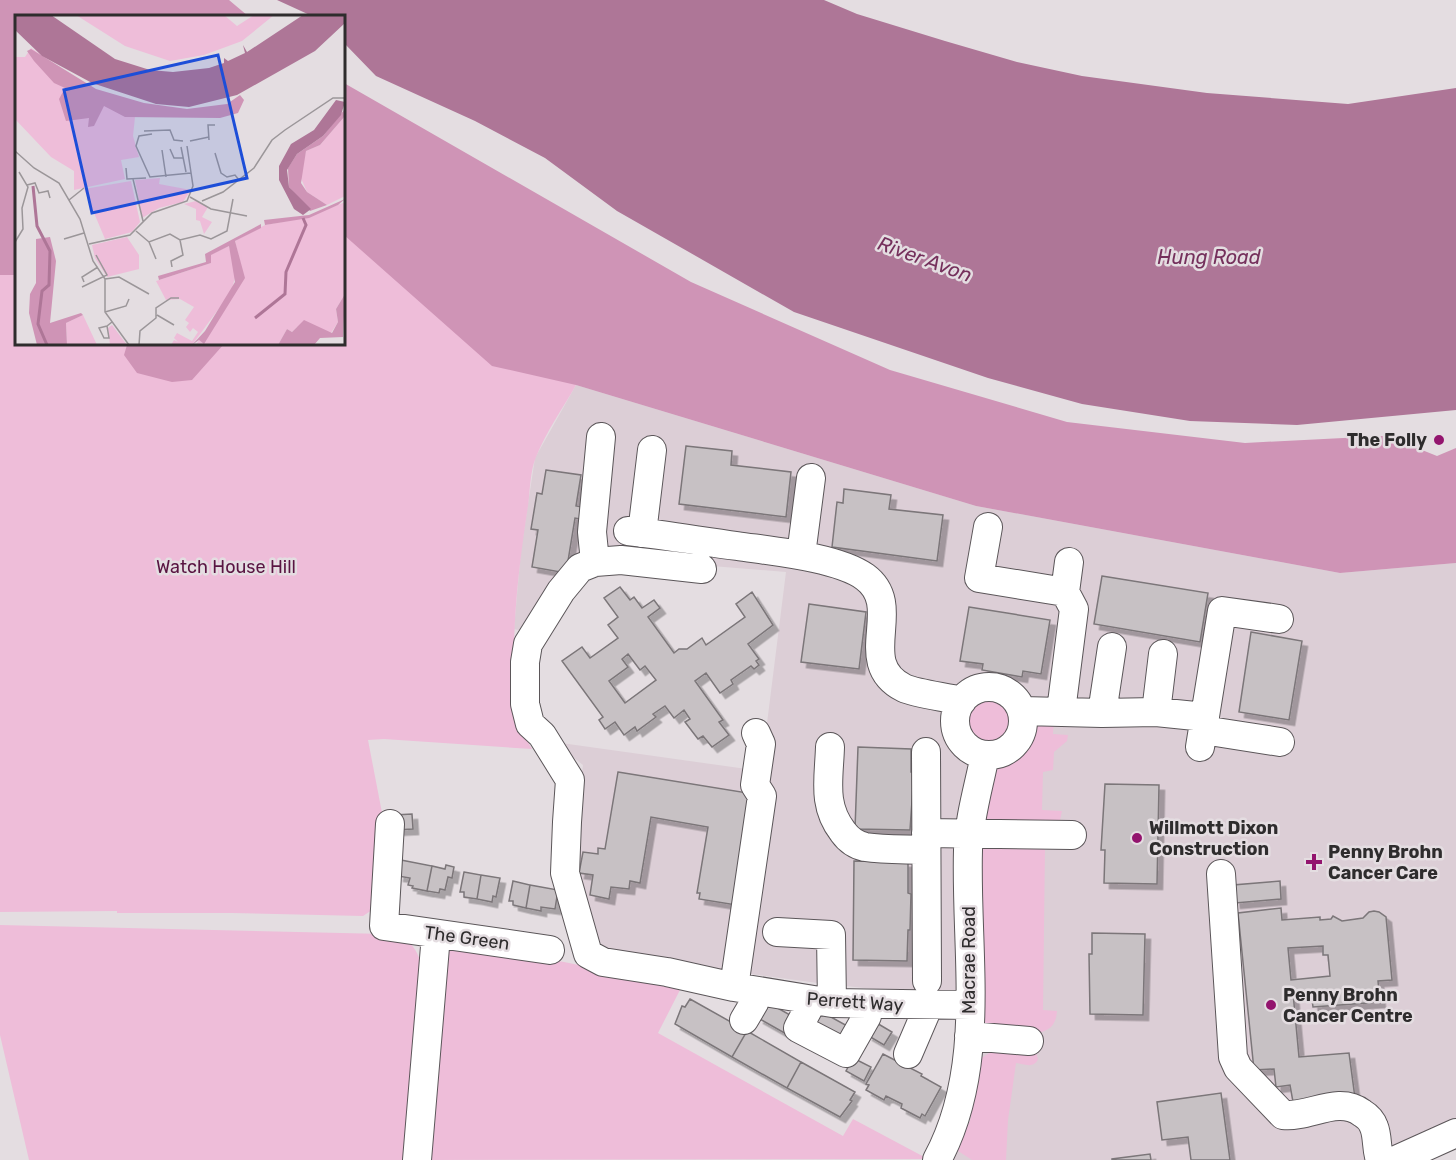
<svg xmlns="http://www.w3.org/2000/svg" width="1456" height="1160" font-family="Rubik,sans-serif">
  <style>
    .built { fill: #dcced6 }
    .green { fill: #eebdd9 }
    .forest { fill: #cf94b6 }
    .water { fill: #ae7697 }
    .building { fill: #c7c1c4; stroke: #7b7679; stroke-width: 1.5; fill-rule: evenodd; filter: url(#shadow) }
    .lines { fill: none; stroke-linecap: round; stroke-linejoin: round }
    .minor-casing { stroke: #5b5659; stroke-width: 30 }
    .minor { stroke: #fff; stroke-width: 28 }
    .poi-dot { fill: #93146e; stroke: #e4dde1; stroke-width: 2 }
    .labels { text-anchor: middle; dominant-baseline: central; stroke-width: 5; stroke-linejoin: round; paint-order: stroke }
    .poi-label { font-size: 18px; font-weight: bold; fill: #2e2c2d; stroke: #e4dde1; text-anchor: start }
    .park-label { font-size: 18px; fill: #591442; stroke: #e4dde1 }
    .street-label { font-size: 18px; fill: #2e2c2d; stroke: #e4dde1 }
    .water-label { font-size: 20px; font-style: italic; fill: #75305c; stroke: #e4dde1 }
    .inset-river { fill: none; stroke: #ae7697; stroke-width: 3 }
    .inset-road { fill: none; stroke: #9b9699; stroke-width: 1.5 }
    .view { fill: #1d4ed8; fill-opacity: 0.15; stroke: #1d4ed8; stroke-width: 3 }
    .inset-edge { fill: none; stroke: #2e2c2d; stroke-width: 3 }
  </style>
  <defs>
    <filter id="shadow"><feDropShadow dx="5.5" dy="5.5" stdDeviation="0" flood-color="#0004"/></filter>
  </defs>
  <rect width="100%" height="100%" fill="#e4dde1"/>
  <path class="built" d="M576 385 976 506 1340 573 1456 563V1126L1379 1160H949L970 1121 980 1059 975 1000 818 983 595 953 570 871 583 765 554 742 761 771 786 572 589 556 526 632 514 629 521 550 535 458Z"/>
  <path class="green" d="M0 0 16 16V344H344V167L576 385C563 408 546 432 536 457 530 471 530 491 528 506 519 565 500 699 532 749L384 739 368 740 383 818 375 908 363 916 232 913H117V911L0 912Z
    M968 721a21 21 0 1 1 42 0a21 21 0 1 1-42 0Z
    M1054 717 1053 734 1068 735 1067 741 1054 752 1053 770 1043 772 1042 810 1062 811 1060 820 1056 824 987 821 983 817 997 758C1017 752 1024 739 1031 721Z
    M980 844 1045 846 1043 1010 1057 1011C1056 1024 1051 1030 1038 1033L988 1026 980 1016Z
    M0 925 385 934C405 940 412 939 420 960L406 1160H29L0 1035Z
    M474 947 564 962 682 986 658 1033 843 1136 853 1119 928 1159 427 1160 446 952 452 948Z
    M1035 1050 1038 1059C1034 1069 1024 1064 1016 1063L1008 1120 1006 1160H972L955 1149 970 1121 980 1059 991 1052Z"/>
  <path class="forest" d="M0 0H229L248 16H16V275H0Z
    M344 83 691 282 890 370 1067 422 1245 443 1402 435 1417 448 1437 456 1456 448V563L1340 573 976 506 576 385 492 366 344 235Z
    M134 344H224L192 380 172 382 137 373 124 355 127 345Z"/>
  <path class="water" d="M277 0H824L857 14 945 41 1017 62 1082 76 1207 93 1348 104 1456 88V410L1297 425 1190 421 1082 404 988 378 794 312 617 211 545 158 475 121 376 76 344 43V16H312Z"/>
  <path class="building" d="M686 446 732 451 731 465 791 472 786 517 679 504Z
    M546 470 581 475 576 506 588 508 586 520 575 518 566 573 532 567 538 530 531 529 537 493 542 494Z
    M844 489 891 495 889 509 943 515 937 561 832 547 837 502 843 503Z
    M1102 576 1208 593 1200 642 1094 624Z
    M620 587 630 600 634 597 642 608 654 600 660 608 648 617 674 653 679 649H687L702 638 706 645 745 617 736 604 752 592 773 625 748 644 759 659 756 661 759 665 754 669 751 666 731 680 733 684 720 693 706 673 695 681 723 720 719 722 729 735 712 747 703 736 698 739 685 722 690 719 684 710 674 718 665 706 653 714 656 717 637 731 635 727 624 735 615 722 605 729 599 720 603 717 562 661 582 647 590 658 618 638 608 625 618 617 604 598ZM628 654 640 670 645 666 656 680 625 703 609 681 628 667 622 659Z
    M809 604 866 612 859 669 801 662Z
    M969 607 1050 620 1041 674 1023 671 1022 677 982 670 983 664 960 661Z
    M1251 632 1302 641 1289 720 1239 712Z
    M858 747 911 749V772H914L910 830 855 829Z
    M618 772 754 794 736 905 699 899 700 893H697L708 827 651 817 640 883 630 881 629 889 611 887 609 899 590 895 593 875 579 873 583 852 598 854V848L605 849Z
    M1105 784 1159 785 1157 884 1104 883 1105 850H1101Z
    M412 814 413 829 395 830 394 815Z
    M401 860 432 866 427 891 412 888 413 886 408 885 410 878 398 876Z
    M854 861 908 862V893L911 894 910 930H908L907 961 853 960Z
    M446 865 454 867 452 878 448 877 445 890 440 889 439 893 427 891 432 866 445 869Z
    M464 872 481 875 477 899 464 897V892H460Z
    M481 875 500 878 496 897 493 896 492 902 477 899Z
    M513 881 530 885 526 908 513 905V901H509Z
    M1280 881 1281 899 1235 903 1233 885Z
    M530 885 558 890 555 909 541 907V911L526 908Z
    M1281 908 1282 920 1320 917V920L1331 919 1333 916 1342 921 1363 918 1369 912 1374 911 1379 912 1386 917 1392 980 1378 981 1380 1002 1313 1007 1311 991 1293 993 1299 1057 1349 1053 1355 1098 1293 1102 1290 1085 1276 1087 1274 1069 1254 1070 1238 913ZM1323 946V955H1328L1330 976 1291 980 1288 948Z
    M1092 933 1145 934 1143 1015 1090 1014 1089 954H1092Z
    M690 999 747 1031 732 1057 675 1024 682 1006 685 1007Z
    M767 1002 797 1019 788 1035 758 1018Z
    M820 1011 851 1028 842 1045 811 1028Z
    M875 1022 892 1032 884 1045 867 1035Z
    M747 1031 801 1062 787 1088 732 1057Z
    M883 1054 922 1074 921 1076 941 1087 925 1116 922 1114 920 1118 901 1108 902 1104 886 1096 884 1100 866 1090 869 1085 866 1084Z
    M853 1058 871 1067 864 1081 846 1071Z
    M801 1062 855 1092 850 1100 852 1101 840 1117 787 1088Z
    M1221 1093 1230 1160H1191L1188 1137 1162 1140 1157 1102Z
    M1150 1154 1151 1160H1112V1159Z"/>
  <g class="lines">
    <g class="minor-casing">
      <path id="minor" d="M988 527 979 578 1065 592
        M628 531C664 535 700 541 737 546 770 551 837 557 865 577 906 607 853 662 904 688 917 694 947 697 962 701
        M642 533 652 450
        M801 555 811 478
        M595 562 592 532 601 437
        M702 569 621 560 595 562 580 568 561 591 528 644 525 662V704L530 724 542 735 570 780 567 822 565 873 588 954 603 962 667 972 734 987 832 1003 970 1005
        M955 721a34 34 0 1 1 68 0a34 34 0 1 1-68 0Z
        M1022 711 1102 713 1156 712 1205 717
        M1061 711 1074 609 1065 592 1069 562
        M1156 712 1163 654
        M1102 713 1112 647
        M1203 730 1280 742
        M830 747C829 779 822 805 843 832 848 839 856 845 865 847 885 850 907 849 926 850
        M1200 747 1222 611 1279 619
        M926 752 927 981
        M390 824 384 926 550 950
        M926 833 1072 835
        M1221 874 1233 1057 1238 1068 1283 1115C1309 1118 1338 1095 1362 1113 1367 1116 1372 1121 1374 1127 1378 1137 1376 1149 1380 1160
        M777 932 831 935 832 1003
        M734 987 762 796 755 785 761 744 756 733
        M813 1000 798 1028 846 1053 867 1016 868 1004
        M744 1020 754 1003 757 991
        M969 1036 1029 1041
        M908 1054 929 1005
        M417 1160 436 935
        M937 1160C988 1066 965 953 968 850 969 818 979 786 985 755
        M1396 1160 1456 1133"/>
    </g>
    <use href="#minor" class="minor"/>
  </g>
  <g class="poi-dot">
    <circle cx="1439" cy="440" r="6"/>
    <circle cx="1137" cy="838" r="6"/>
    <path d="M1311 853h6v6h6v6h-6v6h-6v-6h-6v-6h6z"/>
    <circle cx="1271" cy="1005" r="6"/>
  </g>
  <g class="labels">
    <g class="poi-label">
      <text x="1427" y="440" text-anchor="end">The Folly</text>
      <text x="1149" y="828">Willmott Dixon<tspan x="1149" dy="21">Construction</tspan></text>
      <text x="1328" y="852">Penny Brohn<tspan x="1328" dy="21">Cancer Care</tspan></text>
      <text x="1283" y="995">Penny Brohn<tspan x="1283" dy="21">Cancer Centre</tspan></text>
    </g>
    <g class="park-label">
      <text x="226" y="567">Watch House Hill</text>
    </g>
    <g class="street-label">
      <text transform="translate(467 938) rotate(8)">The Green</text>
      <text transform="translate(969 960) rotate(-90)">Macrae Road</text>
      <text transform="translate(855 1002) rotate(4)">Perrett Way</text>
    </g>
    <g class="water-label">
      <text x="1209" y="257">Hung Road</text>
      <text transform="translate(925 259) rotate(20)">River Avon</text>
    </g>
  </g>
  <g transform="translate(15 15)">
    <rect width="330" height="330" fill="#e4dde1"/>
    <path d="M61 0H209L222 11 239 0H259L227 26 189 40 155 46 110 31ZM16 33 120 102 118 121 124 142 106 145 110 164 59 175V156L36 142 0 104V42H10ZM330 101V181L312 190 292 177 285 161 291 136 305 130ZM145 163 144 169 176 175 168 187 144 193 127 203 120 165ZM116 166 125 207 117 217 90 224 69 174ZM181 186 193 192 187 202 197 207 189 219 185 206 181 205V194L169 189ZM330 187V279L321 294 323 307 316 318 282 312 277 317 272 314 263 330H181L184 325 188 328 229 263 220 226 250 210 293 202ZM112 222 124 240V254L92 262 80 243 77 230ZM214 231 221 259 216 277 177 330H156L159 325 163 327 159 323 162 318 177 326 183 317 178 313 175 317 171 312 174 308 170 305 179 292 165 284 151 285 141 266 196 248 195 240ZM68 300 82 330H52L51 308ZM97 310 112 330H95L93 313Z" fill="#eebdd9"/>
    <path d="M16 34 81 74 129 88 172 94 212 89 225 80 229 85 223 98 205 103 110 102 89 91 79 111 73 112 74 103 51 106 44 84 50 73 39 68 19 46 12 36ZM330 94V101L305 130 291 136 286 168 292 177 312 190 295 196 274 172 273 153 282 139 308 121ZM330 184 323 190 294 203 250 210 249 205 294 200ZM246 209V213L220 226 230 263 189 329 184 325 177 330 190 316 220 267 214 231 196 240V248L144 265 143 261 191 247 190 239ZM35 222 41 246 35 308 66 298 68 300 51 308 52 330H22L14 298 15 279 21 268V224ZM330 279 328 322 305 323 299 330H263L272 314 277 317 289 305 317 318 323 307 321 294Z" fill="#cf94b6"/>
    <path d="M0 0H36L100 44 135 55 158 57 194 53 209 48V43L213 46 230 38 228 30 232 37 288 0H330V8L300 36 222 80 174 92 141 89 77 68 27 41 0 15ZM321 85 330 87 326 100 308 121 282 139 272 155 274 172 296 194 288 200 279 194 264 165V151L276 129 299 115Z" fill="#ae7697"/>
    <path class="inset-river" d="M18 171 22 211 35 236 34 270 27 276 23 309 32 330M240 303 270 279 271 257 291 210 288 203"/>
    <path class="inset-road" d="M129 116 155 115 159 125 168 126M137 119 124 121 121 131 135 162 176 158M194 125 193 110H200M175 126 194 122M166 132 171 157M155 134 159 143H168M147 135 151 162M0 136 19 153 44 168 65 204 78 246 90 264V297L114 330M200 138 206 158 212 162 220 160 224 165M111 153 112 164 131 163M118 164 128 206M12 170 20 168 24 178 33 176 35 183M175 182 196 194 232 201M54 185 69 173M187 186 208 177 239 153 257 125 270 115 318 83H330M121 216 134 227 155 219 165 225 185 220 196 224 212 216 218 184M49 224 69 218M0 227 8 214 7 193 13 172 4 157M134 227 141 244M74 229 115 220 137 198 172 186 178 171 172 131M157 252 156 246 168 240 165 225M90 264 104 262 134 279M69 267 67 262 83 252M67 272 92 260 81 240M90 297 111 291 114 284M142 300 159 310M92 311 84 313 89 323H94L92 311 97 307M124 330 125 316 141 303V293L156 283H164"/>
    <path class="view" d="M203 40 232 163 77 198 49 75Z"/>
    <rect width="330" height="330" class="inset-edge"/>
  </g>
</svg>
